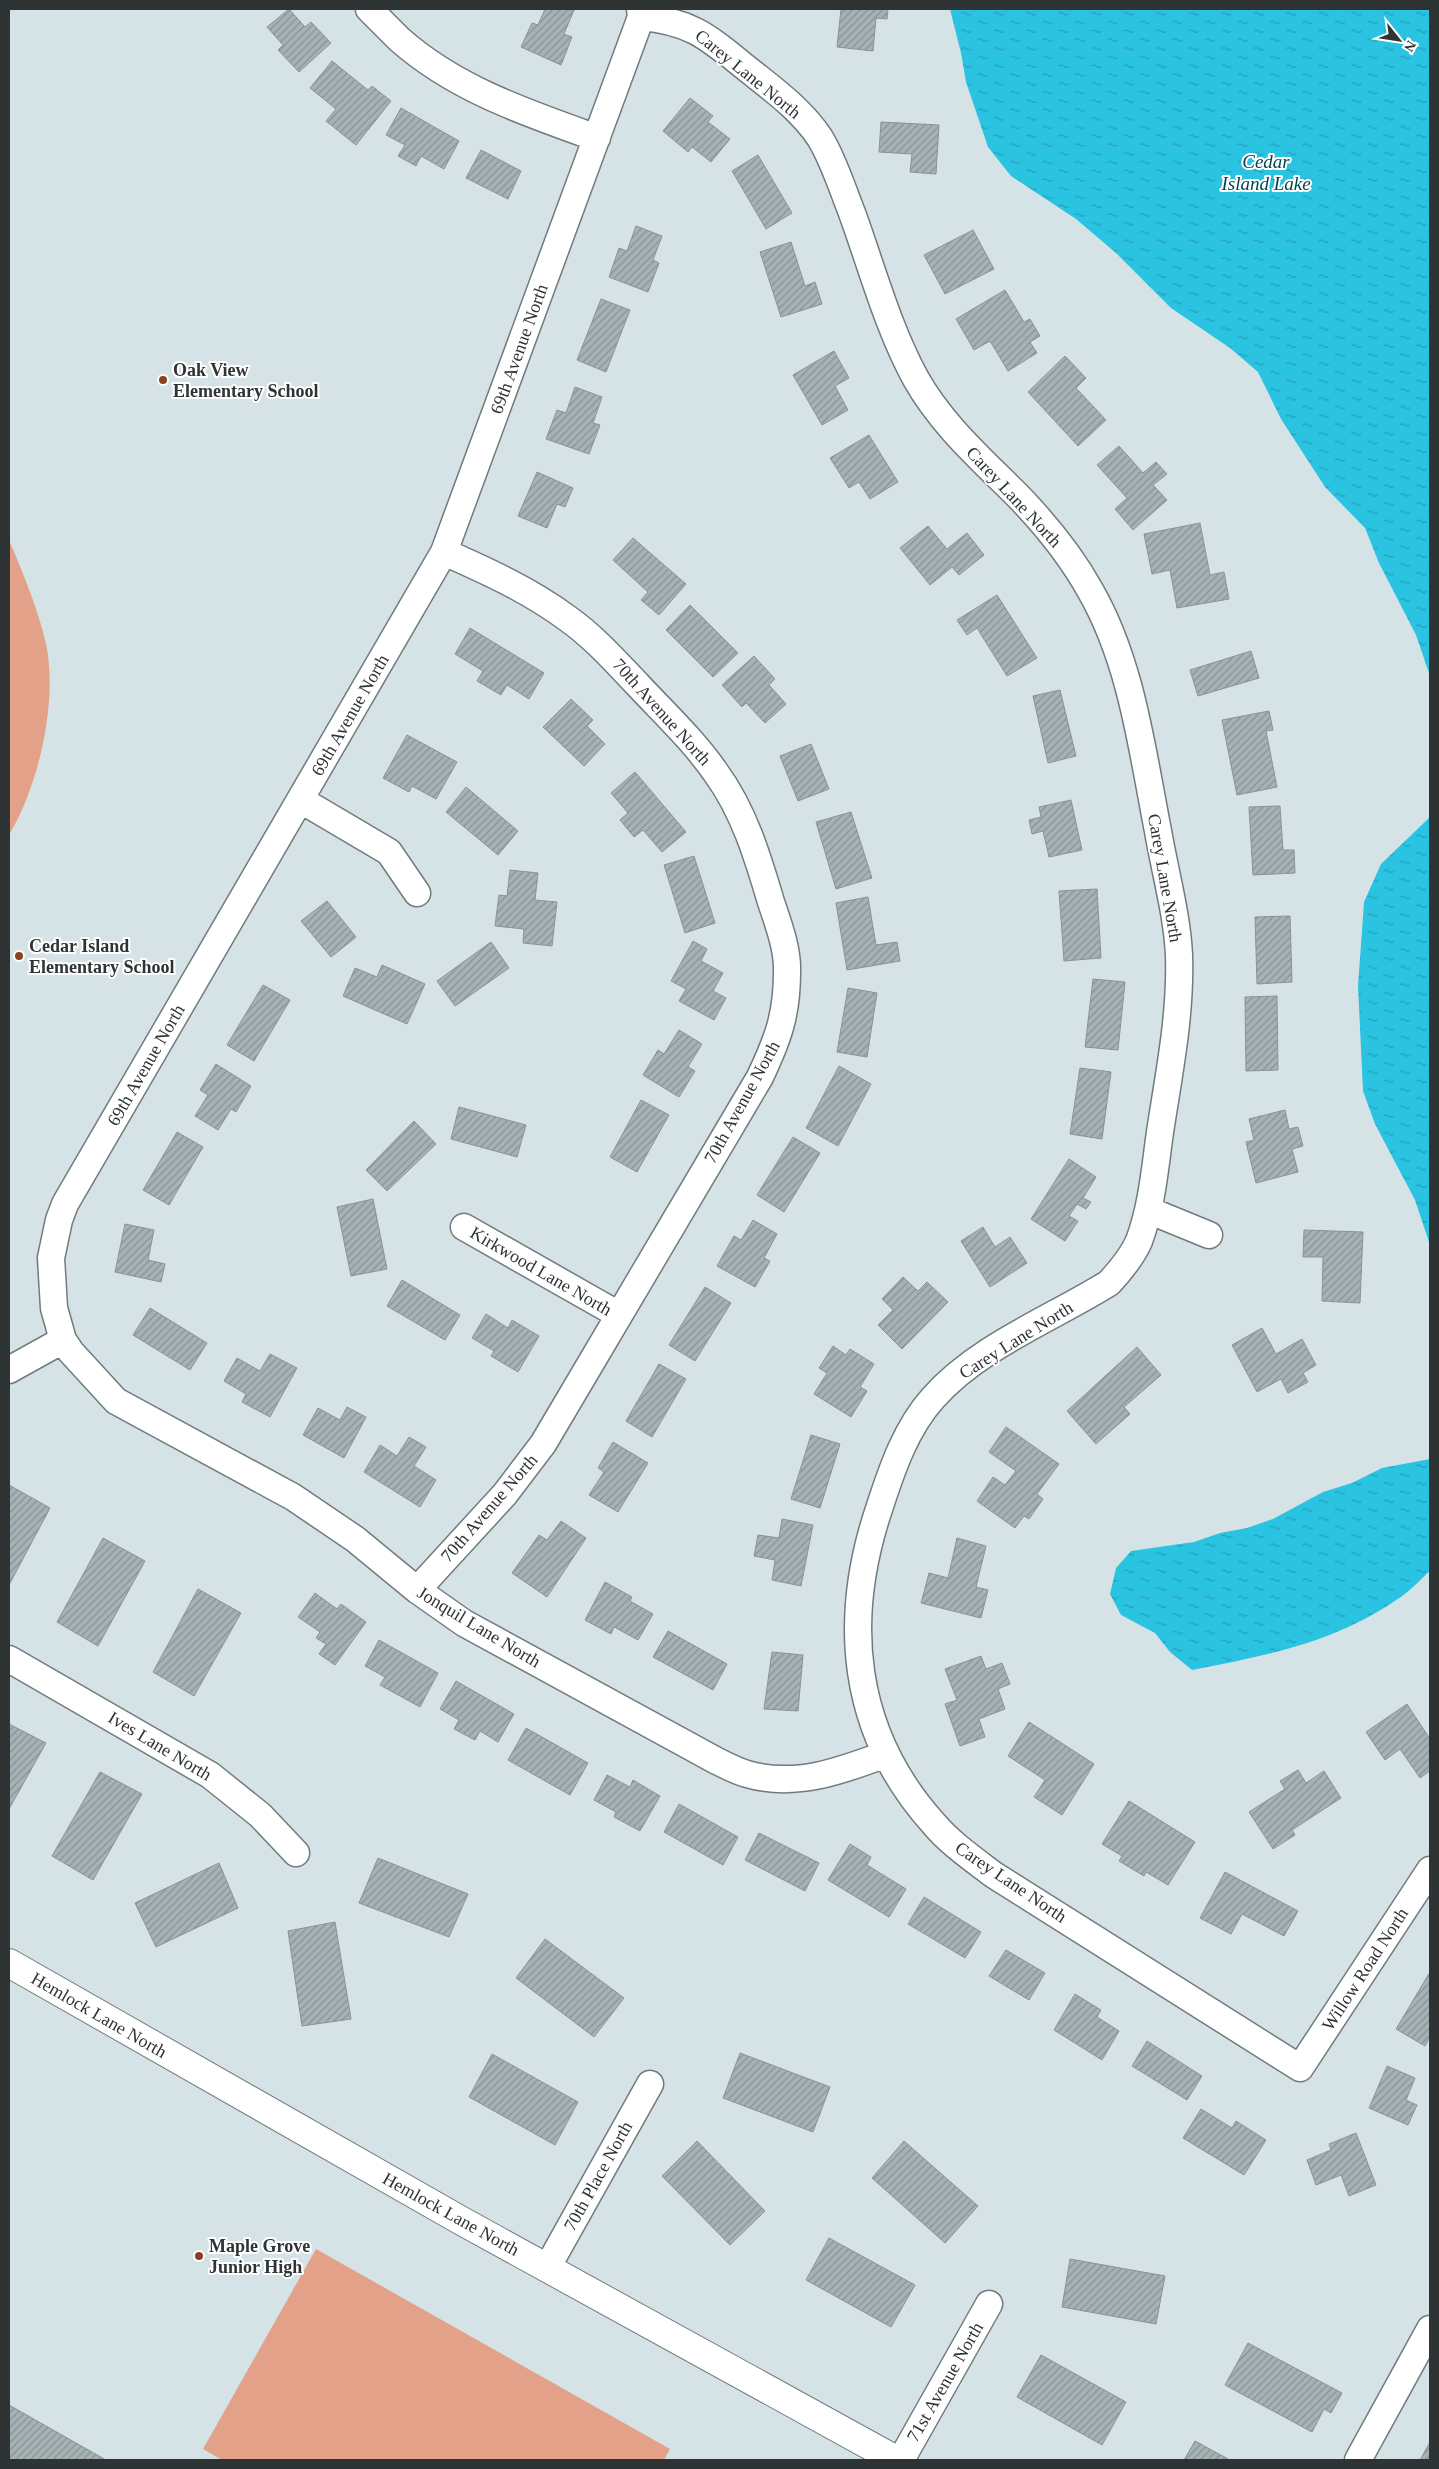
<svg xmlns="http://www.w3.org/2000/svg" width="1439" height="2469" font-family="'Times New Roman',serif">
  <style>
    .green { fill: #e2a188 }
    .water { fill: url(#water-ripples) }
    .building { fill: url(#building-hatch); stroke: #889396 }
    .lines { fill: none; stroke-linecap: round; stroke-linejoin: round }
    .street-casing { stroke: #707b7e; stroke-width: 29 }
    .secondary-casing { stroke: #707b7e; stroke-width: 30 }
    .street { stroke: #fff; stroke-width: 26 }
    .secondary { stroke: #fff; stroke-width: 28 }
    .poi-dot { fill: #894123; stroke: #fff; stroke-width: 2 }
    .labels { text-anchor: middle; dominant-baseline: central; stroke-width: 4; stroke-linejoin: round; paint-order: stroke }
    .street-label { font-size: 18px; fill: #2e3334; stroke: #fff }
    .poi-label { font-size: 18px; font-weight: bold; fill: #2e3334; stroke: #fff; text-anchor: start }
    .water-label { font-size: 19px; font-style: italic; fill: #024450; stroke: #fff }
  </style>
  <defs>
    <pattern id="water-ripples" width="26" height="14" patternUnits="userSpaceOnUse" patternTransform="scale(1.25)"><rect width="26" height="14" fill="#2ac3e1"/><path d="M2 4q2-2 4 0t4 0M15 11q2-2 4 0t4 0" fill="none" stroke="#249fb7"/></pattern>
    <pattern id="building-hatch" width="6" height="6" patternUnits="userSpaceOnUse" patternTransform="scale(1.25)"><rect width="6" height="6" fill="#a6b2b5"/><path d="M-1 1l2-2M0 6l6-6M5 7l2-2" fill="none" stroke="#889194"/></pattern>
  </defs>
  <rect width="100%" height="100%" fill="#d6e3e6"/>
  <path class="green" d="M9 540C23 573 38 609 46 644 58 701 39 785 9 835Z
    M316 2249 670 2449 664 2460H222L203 2449Z"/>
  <path class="water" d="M950 9H1430V676L1416 635 1379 563 1365 528 1325 487 1281 419 1258 372 1230 348 1171 308 1116 253 1076 219 1011 176 988 147 966 82 961 53Z
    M1430 817V1245L1415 1200 1375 1124 1363 1091 1358 986 1364 902 1381 864Z
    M1430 1459V1571C1421 1579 1412 1589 1402 1596 1336 1643 1268 1655 1192 1670L1170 1652 1155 1633 1121 1615 1110 1594 1116 1568 1131 1551 1194 1542 1220 1533 1247 1528 1273 1519 1323 1492 1352 1483 1382 1468Z"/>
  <path class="building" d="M289 9 305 27 311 22 331 43 299 72 278 50 283 45 267 27Z
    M545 9 574 10 564 34 572 37 561 65 521 47 532 23 538 25Z
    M841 9H888L887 19 876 18 873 51 837 47Z
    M332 61 368 90 372 86 391 101 356 145 326 121 336 109 310 88Z
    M690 98 713 116 708 122 730 139 711 162 692 147 688 152 663 131Z
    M401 108 459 141 444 169 421 156 416 166 398 156 405 145 386 135Z
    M881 122 939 125 936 174 910 172 912 154 879 152Z
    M481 150 521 171 508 199 466 178Z
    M758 155 792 213 766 229 732 171Z
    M636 226 662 236 653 260 659 263 648 292 609 277 619 248 627 251Z
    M973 230 994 269 945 294 924 255Z
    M791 242 805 286 815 282 822 304 781 317 760 252Z
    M1005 290 1024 322 1030 319 1040 336 1030 342 1037 353 1008 371 990 341 974 350 956 319Z
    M601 299 630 310 606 372 577 360Z
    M834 351 849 378 835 386 848 410 822 425 793 375Z
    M1065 356 1086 378 1076 388 1106 420 1078 446 1028 392Z
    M575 387 602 397 593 423 600 425 589 454 546 439 557 410 566 413Z
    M869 435 898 482 870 499 859 482 849 488 830 458Z
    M1119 446 1143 473 1156 462 1167 474 1153 485 1167 500 1133 530 1115 509 1127 498 1097 465Z
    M537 472 573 488 565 507 557 504 547 528 518 516Z
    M1200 523 1210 575 1224 572 1229 599 1177 608 1170 570 1152 574 1144 534Z
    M928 526 947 549 967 533 984 555 959 575 952 567 930 585 900 548Z
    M633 538 686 584 659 615 641 600 648 592 613 560Z
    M997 595 1037 658 1007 676 977 628 967 635 957 620Z
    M690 605 738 653 713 677 666 630Z
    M470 628 544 673 529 699 507 685 501 695 477 681 483 671 455 654Z
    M1251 651 1259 678 1198 696 1190 670Z
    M754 656 775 679 769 685 786 704 765 723 746 703 742 707 722 685Z
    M1060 690 1076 756 1048 763 1033 696Z
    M571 699 593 720 587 726 605 744 584 766 543 727Z
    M1269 711 1273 730 1266 731 1277 787 1237 795 1222 720Z
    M407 735 457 762 436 799 412 786 409 792 383 778Z
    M811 744 829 789 798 801 780 756Z
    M635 772 686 832 662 852 643 830 634 837 620 820 628 813 611 793Z
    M466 787 518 831 498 855 446 812Z
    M1071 800 1082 850 1049 857 1043 831 1032 834 1029 820 1041 817 1039 807Z
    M1280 806 1283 850H1294L1295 873 1253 875 1249 807Z
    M851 812 872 878 836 889 816 822Z
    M694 856 715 923 685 933 664 865Z
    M510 870 538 873 535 900 557 902 552 946 523 943 524 929 495 926 499 895 507 896Z
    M1097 889 1101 958 1064 961 1059 891Z
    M868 897 876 945 897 942 900 961 847 970 836 903Z
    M327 901 356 937 331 957 301 921Z
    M1290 916 1292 982 1257 984 1255 917Z
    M693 941 707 949 701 961 723 973 713 991 726 998 714 1020 679 1001 686 989 671 981Z
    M491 942 509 968 455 1006 437 981Z
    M382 965 425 984 407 1024 343 996 355 968 377 977Z
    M1093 979 1125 982 1118 1050 1085 1047Z
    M263 985 290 1000 254 1061 227 1045Z
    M848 988 877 993 867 1057 837 1052Z
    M1277 996 1278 1070 1246 1071 1245 997Z
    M679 1030 702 1044 688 1067 695 1071 679 1097 643 1075 658 1050 664 1054Z
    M216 1064 251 1086 236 1112 231 1109 218 1130 195 1116 208 1095 200 1090Z
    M839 1066 871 1084 838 1146 806 1128Z
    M1080 1068 1111 1072 1102 1139 1070 1134Z
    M641 1100 669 1115 637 1172 610 1157Z
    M459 1107 526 1125 517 1157 451 1139Z
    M1285 1110 1289 1129 1298 1127 1303 1146 1292 1149 1298 1172 1256 1183 1246 1142 1254 1140 1249 1119Z
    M414 1121 436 1144 387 1191 366 1170Z
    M177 1132 203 1147 169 1205 143 1190Z
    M793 1137 820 1153 784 1212 757 1195Z
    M1069 1159 1096 1177 1083 1198 1091 1202 1086 1209 1077 1204 1069 1216 1078 1221 1065 1241 1031 1219Z
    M373 1199 387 1269 351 1276 337 1207Z
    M753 1220 777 1234 764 1258 770 1261 755 1287 717 1266 734 1236 741 1240Z
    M125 1224 154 1230 148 1260 165 1264 161 1282 115 1272Z
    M983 1227 995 1247 1010 1237 1027 1263 990 1287 961 1241Z
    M1304 1230 1363 1232 1360 1303 1322 1301 1323 1257H1303Z
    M903 1277 918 1291 927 1282 948 1302 902 1349 878 1325 893 1310 882 1299Z
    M402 1280 460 1315 445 1340 387 1306Z
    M705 1287 731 1303 695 1361 669 1345Z
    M150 1308 207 1343 190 1370 133 1335Z
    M486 1314 508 1328 512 1320 539 1336 518 1372 491 1356 494 1351 472 1338Z
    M1262 1328 1276 1354 1302 1339 1316 1365 1303 1373 1308 1382 1288 1393 1281 1379 1257 1392 1232 1345Z
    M833 1346 846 1355 850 1349 874 1364 860 1387 867 1391 851 1417 814 1394 827 1373 819 1368Z
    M1137 1347 1161 1375 1124 1407 1130 1414 1096 1444 1067 1411Z
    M270 1354 297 1368 270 1417 242 1402 246 1394 224 1381 237 1358 260 1371Z
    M659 1364 686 1379 652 1437 626 1421Z
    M347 1407 366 1417 344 1458 303 1435 318 1408 340 1420Z
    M1006 1427 1059 1464 1037 1494 1043 1499 1029 1519 1024 1516 1015 1528 977 1501 993 1477 1005 1485 1016 1471 989 1452Z
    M811 1435 840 1444 820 1508 791 1499Z
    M409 1437 426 1447 414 1466 436 1480 420 1507 364 1472 380 1445 397 1456Z
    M613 1442 648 1463 618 1512 589 1495 604 1472 598 1468Z
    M9 1485 50 1508 9 1585Z
    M782 1519 813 1525 801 1586 772 1580 775 1560 754 1556 758 1535 779 1538Z
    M561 1521 586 1538 547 1597 512 1573 539 1535 547 1540Z
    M103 1538 145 1561 98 1646 57 1622Z
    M957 1538 986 1546 976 1587 988 1590 981 1618 921 1603 929 1573 948 1578Z
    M605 1582 632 1597 630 1601 653 1614 638 1640 614 1627 611 1634 585 1620Z
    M198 1589 241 1613 194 1696 153 1672Z
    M315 1593 337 1609 341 1604 366 1622 335 1665 319 1654 326 1644 316 1638 320 1632 298 1617Z
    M668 1631 727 1664 713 1690 653 1657Z
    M379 1640 438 1673 420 1707 380 1685 385 1677 365 1666Z
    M772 1652 803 1655 798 1711 764 1709Z
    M981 1656 986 1669 1002 1663 1010 1684 998 1689 1005 1709 979 1719 985 1737 960 1746 945 1704 957 1700 945 1669Z
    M456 1681 514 1714 498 1742 480 1731 475 1740 454 1729 459 1720 440 1709Z
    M1407 1704 1430 1739V1771L1420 1778 1400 1749 1385 1760 1366 1732Z
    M1029 1722 1094 1764 1062 1815 1034 1797 1045 1780 1008 1756Z
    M9 1724 46 1743 9 1809Z
    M526 1728 588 1763 570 1795 508 1760Z
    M1298 1770 1306 1783 1324 1771 1341 1798 1292 1830 1295 1835 1273 1849 1249 1812 1285 1789 1280 1781Z
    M100 1772 142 1794 93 1880 52 1856Z
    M607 1775 630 1787 633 1780 660 1796 640 1831 614 1817 616 1812 594 1800Z
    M1129 1801 1195 1842 1168 1885 1146 1872 1144 1876 1119 1861 1122 1856 1102 1844Z
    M679 1804 738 1837 723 1865 664 1832Z
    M759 1833 819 1863 805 1891 745 1860Z
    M850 1844 871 1857 867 1865 906 1889 889 1917 828 1880Z
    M378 1858 468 1894 449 1937 359 1903Z
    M219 1863 238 1908 156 1947 135 1903Z
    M1225 1872 1298 1911 1284 1936 1242 1914 1231 1934 1200 1918Z
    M924 1897 981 1932 965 1958 908 1924Z
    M335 1922 351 2019 302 2026 288 1931Z
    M545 1939 624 1998 594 2037 516 1978Z
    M1006 1950 1045 1973 1029 2000 989 1976Z
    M1430 1972V2037L1425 2046 1396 2029Z
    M1075 1994 1101 2010 1097 2017 1119 2031 1102 2060 1054 2030Z
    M1147 2041 1202 2076 1187 2100 1132 2066Z
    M740 2053 830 2087 813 2132 723 2098Z
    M492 2054 578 2102 555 2145 469 2097Z
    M1387 2066 1415 2078 1406 2100 1417 2105 1408 2125 1369 2108Z
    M1201 2109 1232 2128 1236 2121 1266 2140 1244 2175 1183 2138Z
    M1356 2133 1376 2185 1349 2196 1341 2175 1316 2185 1307 2160 1331 2150 1329 2144Z
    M697 2141 765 2211 730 2245 662 2176Z
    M904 2141 978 2206 945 2243 872 2178Z
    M829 2238 915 2285 891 2327 806 2280Z
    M1070 2259 1165 2276 1156 2324 1062 2307Z
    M1248 2343 1342 2393 1331 2413 1324 2409 1312 2432 1225 2385Z
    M1041 2355 1126 2402 1102 2445 1017 2397Z
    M9 2405 106 2460H9Z
    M1195 2441 1230 2460H1184Z
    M1430 2442V2460H1420Z"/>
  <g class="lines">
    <g class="street-casing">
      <path id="street" d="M369 9C379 19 389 29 399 39 455 89 527 113 597 138
        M640 9 641 17 444 552 65 1204 59 1220 51 1258 54 1308 63 1340 71 1352 116 1401 293 1497 355 1539 417 1590 464 1623 715 1760C725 1765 736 1771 747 1774 795 1788 841 1771 886 1754
        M641 17C690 21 708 37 745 67 771 88 801 109 820 138 834 161 842 188 852 213 872 268 888 328 916 379 942 425 981 459 1018 496 1045 524 1071 556 1090 590 1132 663 1142 750 1158 831 1165 872 1177 914 1179 955 1181 1015 1169 1073 1160 1132 1155 1168 1152 1206 1139 1241 1132 1257 1121 1270 1109 1283 1051 1319 978 1347 933 1398 906 1428 892 1469 880 1506 841 1620 851 1732 934 1824 951 1844 973 1859 994 1875L1300 2068 1430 1870
        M301 800 389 852 417 893
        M1148 1210 1209 1235
        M464 1227 619 1315
        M9 1370 63 1340
        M417 1590 505 1494 543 1444 760 1077C778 1039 787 1015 787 972 788 949 778 923 771 902 758 858 744 811 716 773 694 741 665 714 638 685 616 662 594 637 567 618 529 590 487 571 444 552
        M9 1659 210 1775 260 1815 296 1853
        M547 2268 650 2084
        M901 2460 989 2304
        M1358 2460 1430 2329"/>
    </g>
    <g class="secondary-casing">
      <path id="secondary" d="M9 1963 460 2220 896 2460"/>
    </g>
    <use href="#street" class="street"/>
    <use href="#secondary" class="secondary"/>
  </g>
  <g class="poi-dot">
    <circle cx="163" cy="380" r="5"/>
    <circle cx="19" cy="956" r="5"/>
    <circle cx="199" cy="2256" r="5"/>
  </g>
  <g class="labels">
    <g class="street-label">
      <text transform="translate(748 74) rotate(39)">Carey Lane North</text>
      <text transform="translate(519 349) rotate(-70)">69th Avenue North</text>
      <text transform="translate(1014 497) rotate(47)">Carey Lane North</text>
      <text transform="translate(662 712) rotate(48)">70th Avenue North</text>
      <text transform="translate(350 715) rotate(-60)">69th Avenue North</text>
      <text transform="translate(1165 878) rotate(80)">Carey Lane North</text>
      <text transform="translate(146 1065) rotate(-60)">69th Avenue North</text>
      <text transform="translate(742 1102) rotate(-61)">70th Avenue North</text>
      <text transform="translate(541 1271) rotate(30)">Kirkwood Lane North</text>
      <text transform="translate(1016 1340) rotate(-32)">Carey Lane North</text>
      <text transform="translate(489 1508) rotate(-49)">70th Avenue North</text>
      <text transform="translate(479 1627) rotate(31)">Jonquil Lane North</text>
      <text transform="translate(160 1746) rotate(31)">Ives Lane North</text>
      <text transform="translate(1011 1882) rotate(34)">Carey Lane North</text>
      <text transform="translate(1365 1969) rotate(-57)">Willow Road North</text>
      <text transform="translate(99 2015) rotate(30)">Hemlock Lane North</text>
      <text transform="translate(598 2176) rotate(-61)">70th Place North</text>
      <text transform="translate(451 2214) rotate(29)">Hemlock Lane North</text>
      <text transform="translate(945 2382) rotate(-60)">71st Avenue North</text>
    </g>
    <g class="poi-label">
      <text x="173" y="370">Oak View<tspan x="173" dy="21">Elementary School</tspan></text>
      <text x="29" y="946">Cedar Island<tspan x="29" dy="21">Elementary School</tspan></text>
      <text x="209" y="2246">Maple Grove<tspan x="209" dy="21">Junior High</tspan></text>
    </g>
    <g class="water-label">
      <text x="1266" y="161">Cedar<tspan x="1266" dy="22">Island Lake</tspan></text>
    </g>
  </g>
  <rect width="1439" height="2469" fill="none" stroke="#2e3334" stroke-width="20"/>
  <g transform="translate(1399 40) rotate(120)" stroke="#ffffff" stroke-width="4" paint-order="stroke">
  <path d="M0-4L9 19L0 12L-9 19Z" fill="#2e3334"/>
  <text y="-8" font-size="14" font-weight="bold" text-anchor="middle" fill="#2e3334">N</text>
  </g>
</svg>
